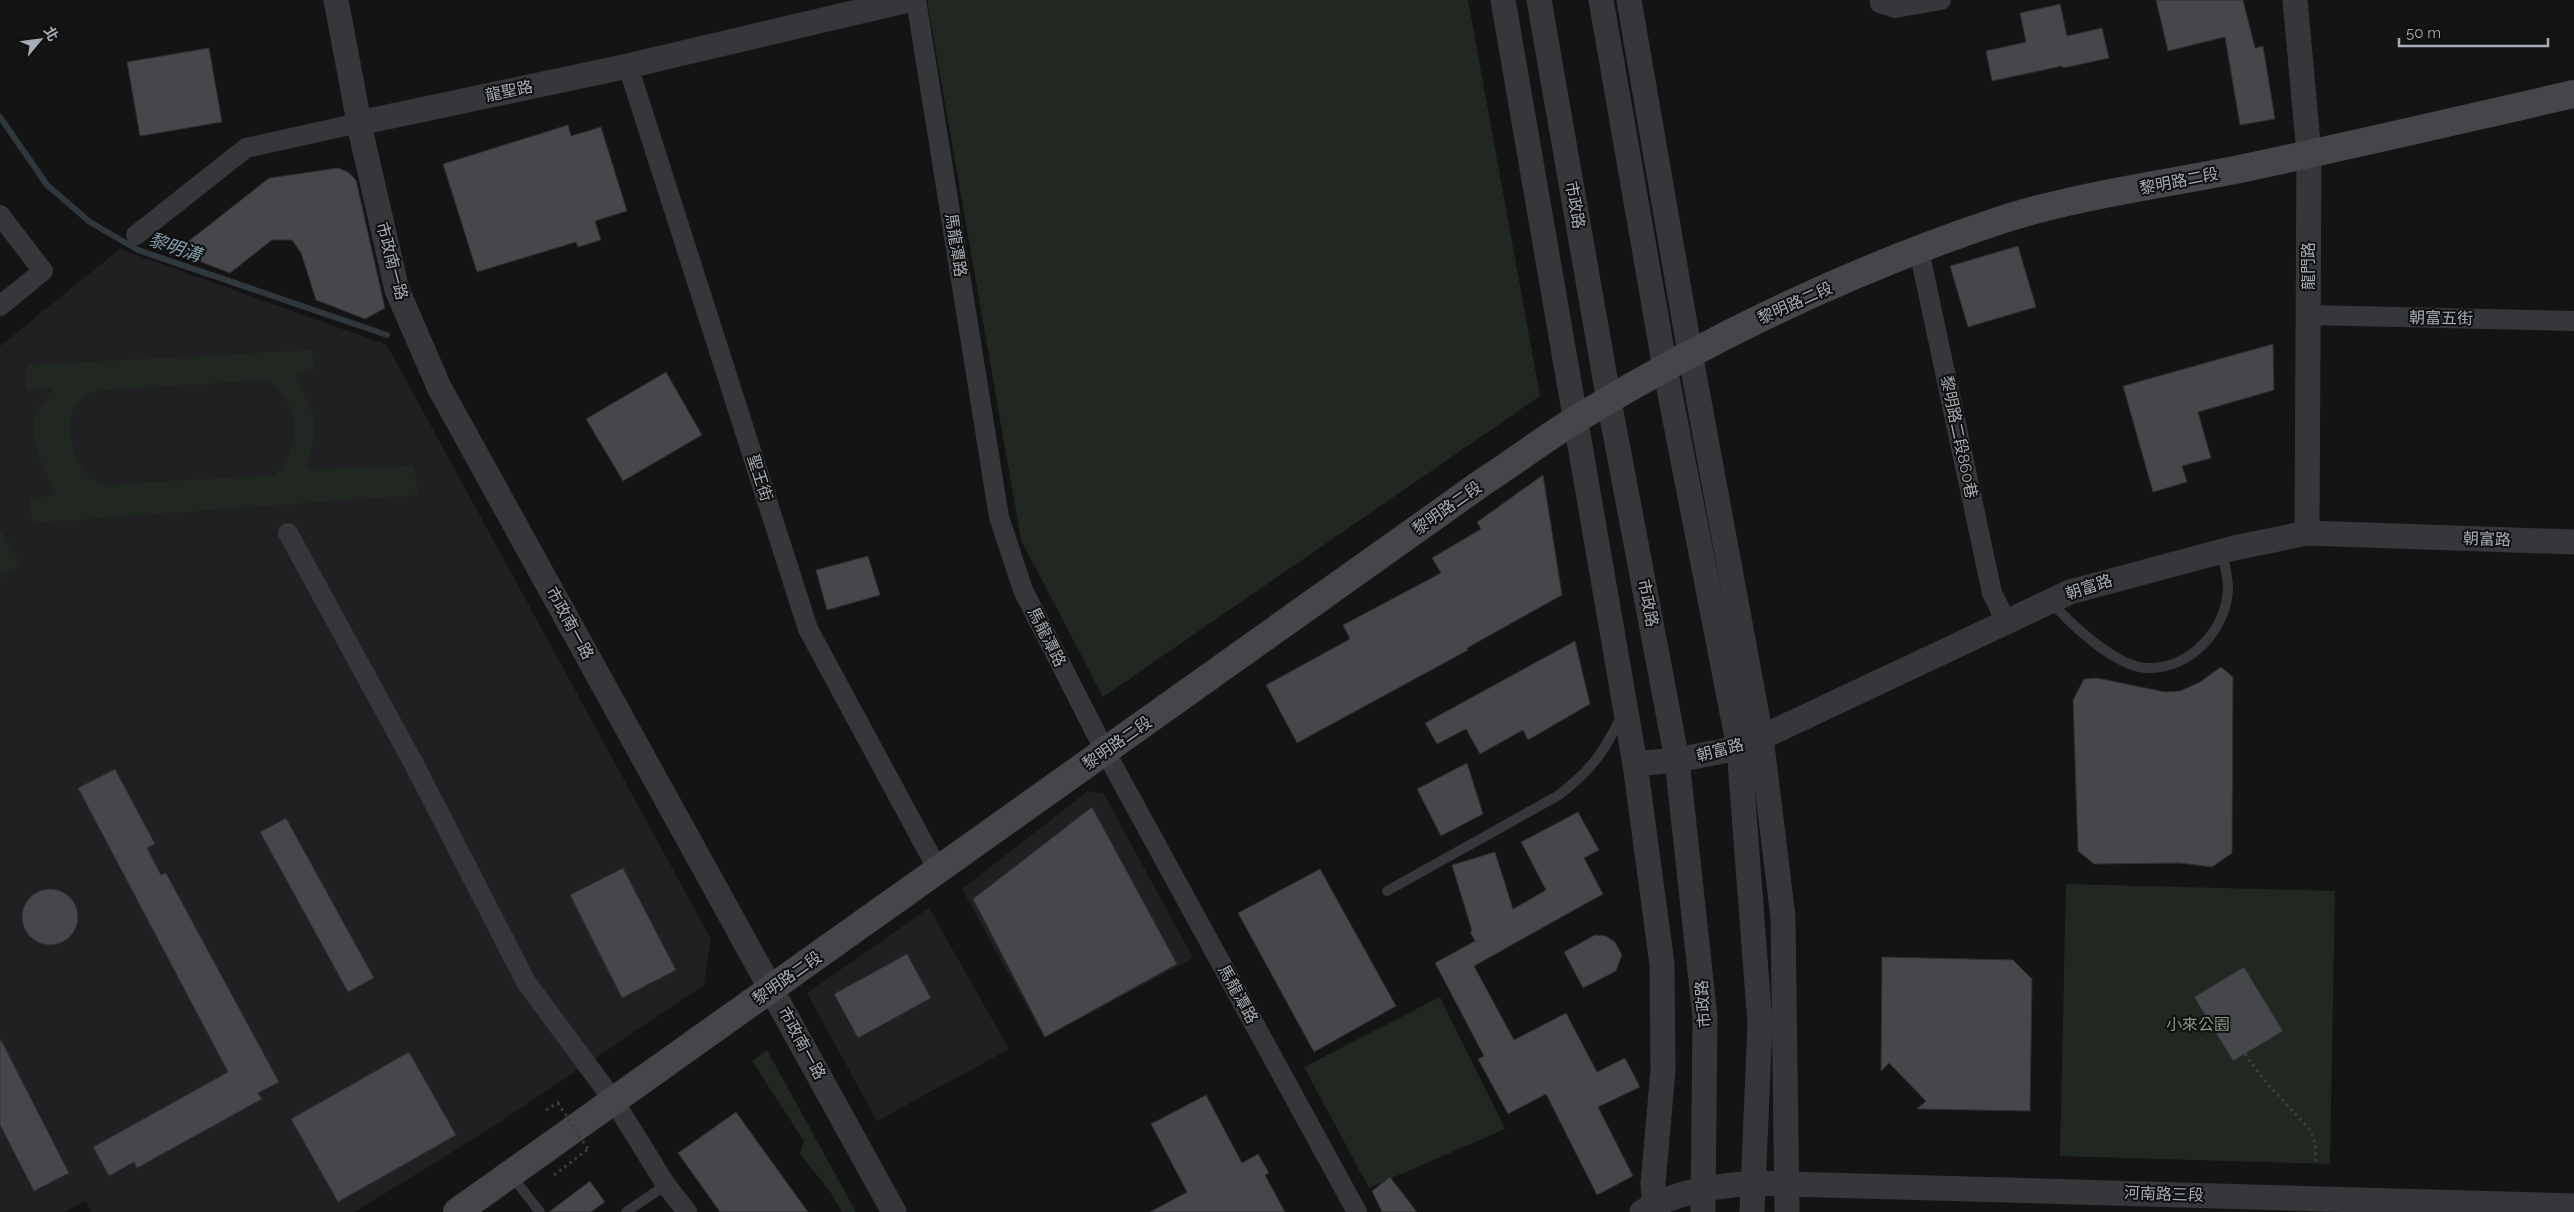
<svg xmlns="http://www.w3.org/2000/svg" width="2574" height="1212" font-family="Raleway,'Noto Sans TC',sans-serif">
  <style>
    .built { fill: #202022 }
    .green { fill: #212821; fill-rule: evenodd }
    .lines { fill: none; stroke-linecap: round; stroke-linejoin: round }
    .stream { stroke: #2f383d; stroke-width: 6 }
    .building { fill: #46474a; stroke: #2e2e31 }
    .path { stroke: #3c3e41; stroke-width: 3; stroke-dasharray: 2.5 4; stroke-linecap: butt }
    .service { stroke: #35373a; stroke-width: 10 }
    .minor { stroke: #35373a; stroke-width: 20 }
    .tertiary { stroke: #35373a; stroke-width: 25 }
    .secondary { stroke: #44464a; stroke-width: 28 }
    .path-bridge { stroke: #3c3e41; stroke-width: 3; stroke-dasharray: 2.5 4; stroke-linecap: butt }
    .labels { text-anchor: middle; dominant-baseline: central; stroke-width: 4; stroke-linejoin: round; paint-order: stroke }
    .street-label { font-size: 16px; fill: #a7adb4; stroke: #0f0f10 }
    .park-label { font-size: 16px; fill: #829d80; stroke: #0f0f10 }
    .water-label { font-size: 18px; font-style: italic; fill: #829dab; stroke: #0f0f10 }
  </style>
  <rect width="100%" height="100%" fill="#141415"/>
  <path class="built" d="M120 249 387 345 711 939 704 985 494 1126 355 1212H91L85 1201 64 1212H0V346Z
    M1088 791 1104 794 1193 958 1044 1038 962 889Z
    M929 908 1009 1049 877 1121 807 993Z"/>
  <path class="green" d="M927 0H1468L1540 396 1103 697 1021 540Z
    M312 350 315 369 295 375 315 418 313 445 306 469 414 466 418 495 33 523 29 498 56 495C47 474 28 440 35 416 38 407 48 397 53 389L26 390 27 365ZM267 380C302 403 302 447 275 475L102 485C97 482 92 480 88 476 72 459 61 417 81 399 85 396 91 394 95 391Z
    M1 530 21 565 0 577V531Z
    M2066 884 2335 891 2330 1164 2060 1156Z
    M1440 997 1505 1129 1369 1188 1304 1067Z
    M767 1050 856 1212H842L831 1193 800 1154 804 1141 752 1061Z"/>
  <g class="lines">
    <path class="stream" d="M0 117 47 185 90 222 138 250 387 335"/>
  </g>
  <path class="building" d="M2156 0H2243L2255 48 2263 46 2275 119 2240 125 2225 37 2168 51Z
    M2060 4 2067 36 2102 28 2109 58 2063 68 2062 66 1992 81 1986 51 2026 42 2020 13Z
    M209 48 222 122 140 136 127 62Z
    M568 125 571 136 601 127 627 211 595 221 601 240 578 247 576 242 477 272 443 164Z
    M338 168 348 172 356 180 385 308 365 319 316 300 301 253 292 240H272L230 273 175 252 269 178Z
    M2018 246 2036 307 1968 327 1950 266Z
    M2273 344 2274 390 2198 412 2211 458 2182 466 2187 482 2153 492 2123 386Z
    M666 372 702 435 623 481 586 419Z
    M1543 475 1562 595 1467 648 1468 650 1297 743 1266 685 1350 639 1343 625 1441 573 1432 558 1481 529 1477 522Z
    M868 556 880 595 827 610 816 570Z
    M1575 641 1590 704 1528 740 1523 730 1480 754 1466 729 1437 744 1425 723Z
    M2221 667 2233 677 2232 853 2212 867 2180 863 2094 864 2078 851 2073 700 2084 679 2097 678 2165 692 2180 691 2200 682Z
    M1467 763 1483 814 1441 836 1417 789Z
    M115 769 155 844 147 848 161 875 166 873 279 1082 258 1093 262 1099 137 1168 134 1162 109 1176 93 1147 228 1072 78 788Z
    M1092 807 1177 964 1045 1037 973 899Z
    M1578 812 1599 850 1584 858 1603 894 1474 966 1514 1040 1566 1013 1597 1072 1625 1058 1640 1087 1598 1107 1633 1176 1597 1195 1546 1094 1508 1114 1478 1059 1484 1056 1435 963 1475 941 1470 932 1472 931 1452 865 1495 852 1513 909 1546 890 1521 842Z
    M286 818 374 978 348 992 260 832Z
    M623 868 676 970 622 998 570 895Z
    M1320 869 1396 1006 1314 1052 1238 913Z
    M22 917a28 28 0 1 1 56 0a28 28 0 1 1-56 0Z
    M1595 935 1606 936 1615 942 1622 955 1616 971 1583 988 1564 952Z
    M907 954 931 998 858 1038 834 994Z
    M1882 957 2013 960 2032 979 2030 1111 1917 1109 1926 1101 1889 1063 1881 1071Z
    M2244 967 2283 1031 2233 1061 2194 997Z
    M0 1038 69 1173 34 1191 0 1125Z
    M409 1052 456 1135 338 1202 291 1119Z
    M1206 1095 1242 1163 1258 1154 1269 1173 1265 1175 1285 1212H1150L1187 1192 1151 1124Z
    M736 1112 808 1212H720L678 1153Z
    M1390 1177 1417 1212H1382L1372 1191Z
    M590 1181 605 1202 591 1212H549Z"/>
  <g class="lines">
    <path class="path" d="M2245 1054 2263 1079 2311 1131 2315 1143 2316 1163
      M546 1110 561 1101
      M554 1175 587 1150"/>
    <path class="service" d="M2051 601C2070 624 2116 667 2147 668 2189 670 2227 630 2228 588 2228 576 2224 563 2222 551
      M1387 891 1559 795C1591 770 1603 754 1621 717
      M511 1175 540 1212
      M626 1212 666 1185"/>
    <path class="minor" d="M916 0 999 517 1023 590 1105 751 1357 1212
      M1880 0V3L1895 8 1941 0
      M628 66 808 629 938 870
      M0 215 43 271 0 306
      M136 235 246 148 359 123
      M1919 250 1992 593 2006 621
      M2308 315 2574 321
      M288 533 414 764 526 982 614 1101 666 1185 687 1212"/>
    <path class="tertiary" d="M336 0 361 133 397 290 439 387 894 1212
      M1503 0 1635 764 1662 964 1663 1070 1653 1184 1655 1212
      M1539 0 1609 401 1677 760 1705 1017 1703 1212
      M1601 0 1665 368 1739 748 1760 1024 1752 1212
      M1629 0 1690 353 1761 737 1783 917 1787 1212
      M2295 0 2309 154 2307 533
      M359 123 628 66 908 0
      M1635 764 1677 760 1739 748 2070 592 2234 548 2307 533 2574 542
      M1642 1212C1677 1191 1714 1186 1754 1183L2574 1206"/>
    <path class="secondary" d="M457 1212 1483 482C1514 462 1544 439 1575 420 1706 340 1844 273 1989 224 2064 198 2151 186 2230 171 2345 147 2459 120 2574 94"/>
    <path class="path-bridge" d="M558 1103 588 1149"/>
  </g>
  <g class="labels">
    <g class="street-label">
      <text transform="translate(509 91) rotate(-12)">龍聖路</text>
      <text transform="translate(2179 181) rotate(-11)">黎明路二段</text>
      <text transform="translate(1575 205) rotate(80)">市政路</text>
      <text transform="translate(956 245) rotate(81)">馬龍潭路</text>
      <text transform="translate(392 261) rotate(75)">市政南一路</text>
      <text transform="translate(2308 266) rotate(-90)">龍門路</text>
      <text transform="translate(1795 303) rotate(-24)">黎明路二段</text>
      <text transform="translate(2441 318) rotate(1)">朝富五街</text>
      <text transform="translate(1959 437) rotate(78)">黎明路二段860巷</text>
      <text transform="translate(760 478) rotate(72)">聖王街</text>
      <text transform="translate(1447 508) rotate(-35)">黎明路二段</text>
      <text transform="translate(2487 539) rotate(2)">朝富路</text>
      <text transform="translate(2089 587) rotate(-18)">朝富路</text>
      <text transform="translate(1648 603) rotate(79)">市政路</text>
      <text transform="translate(570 623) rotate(61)">市政南一路</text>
      <text transform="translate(1047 637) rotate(63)">馬龍潭路</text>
      <text transform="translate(1117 743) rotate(-35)">黎明路二段</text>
      <text transform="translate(1720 750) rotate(-15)">朝富路</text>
      <text transform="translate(787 978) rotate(-35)">黎明路二段</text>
      <text transform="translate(1238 994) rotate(61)">馬龍潭路</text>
      <text transform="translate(1703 1004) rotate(-94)">市政路</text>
      <text transform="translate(802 1043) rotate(61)">市政南一路</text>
      <text transform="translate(2164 1194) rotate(2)">河南路三段</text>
    </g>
    <g class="park-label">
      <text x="2198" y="1024">小來公園</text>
    </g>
    <g class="water-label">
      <text transform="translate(175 247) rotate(19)">黎明溝</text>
    </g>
  </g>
  <g transform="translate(40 40) rotate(61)" stroke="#0f0f10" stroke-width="4" paint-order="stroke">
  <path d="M0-4L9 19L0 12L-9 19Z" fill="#a7adb4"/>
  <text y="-8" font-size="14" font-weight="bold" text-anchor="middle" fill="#a7adb4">北</text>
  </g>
  <path d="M2399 38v8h149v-8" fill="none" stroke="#a7adb4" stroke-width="2.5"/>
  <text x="2406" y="38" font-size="15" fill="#a7adb4" stroke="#0f0f10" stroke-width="4" paint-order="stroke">50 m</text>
</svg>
